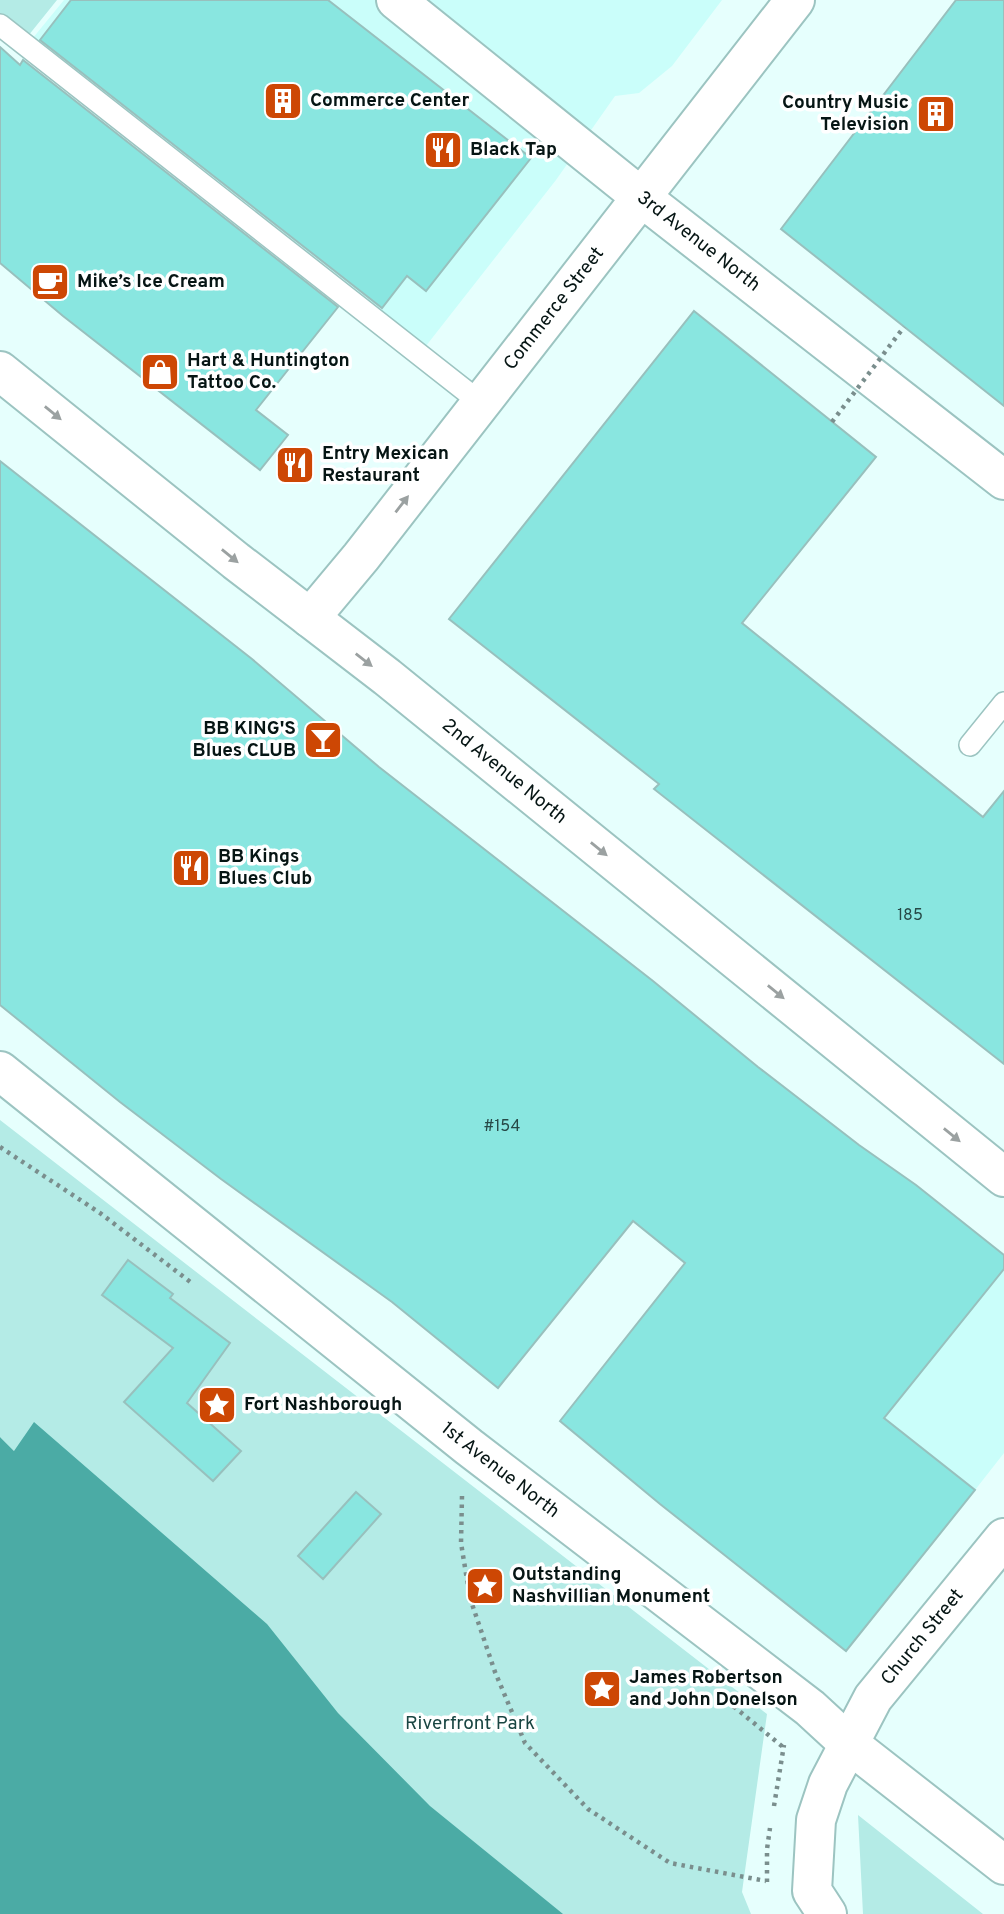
<svg xmlns="http://www.w3.org/2000/svg" width="1004" height="1914" font-family="Overpass,sans-serif">
  <style>
    .built { fill: #cafefa }
    .green { fill: #b4ebe6 }
    .water { fill: #4baba5 }
    .building { fill: #89e6e0; stroke: #98c0bd; stroke-width: 2 }
    .lines { fill: none; stroke-linecap: round; stroke-linejoin: round }
    .service-casing { stroke: #9cc4c1; stroke-width: 24 }
    .minor-casing { stroke: #9cc4c1; stroke-width: 42 }
    .tertiary-casing { stroke: #9cc4c1; stroke-width: 42 }
    .path { stroke: #7a8e8d; stroke-width: 4.5; stroke-dasharray: 3.5 5; stroke-linecap: butt }
    .service { stroke: #fff; stroke-width: 21 }
    .minor { stroke: #fff; stroke-width: 38 }
    .tertiary { stroke: #fff; stroke-width: 38 }
    .path-bridge { stroke: #7a8e8d; stroke-width: 4.5; stroke-dasharray: 3.5 5; stroke-linecap: butt }
    .oneway { fill: #9ba1a1 }
    .labels { text-anchor: middle; dominant-baseline: central; stroke-width: 7; stroke-linejoin: round; paint-order: stroke }
    .number-label { font-size: 16px; fill: #274947 }
    .poi-label { font-size: 19px; font-weight: bold; fill: #061514; stroke: #fff; text-anchor: start }
    .street-label { font-size: 19px; fill: #061514; stroke: #fff }
    .park-label { font-size: 19px; fill: #194542; stroke: #fff }
  </style>
  <rect width="100%" height="100%" fill="#e6fffd"/>
  <path class="built" d="M64 0H722L672 66 639 93 615 96 556 180 422 351 28 44Z
    M1004 1269V1453L975 1490 884 1418Z"/>
  <path class="green" d="M0 0H57L24 41 0 20Z
    M0 1120 767 1714 742 1892 751 1914H377L14 1451 0 1437Z
    M858 1815 983 1914H863Z"/>
  <path class="water" d="M34 1422 267 1624 338 1713 430 1806 563 1914H0V1437L14 1451Z"/>
  <path class="building" d="M71 0H328L531 158 426 291 407 276 382 308 40 40Z
    M956 0H1004V406L781 229Z
    M0 47 20 65 23 60 338 307 256 410 288 435 260 470 63 316 0 263Z
    M694 311 876 457 742 623 983 817 1004 791V1064L654 789 659 784 449 619Z
    M0 461 252 659 379 767 653 981 758 1067 859 1145 916 1185 1004 1255V1269L884 1418 975 1490 846 1651 660 1504 560 1421 685 1263 633 1221 498 1388 392 1302 221 1179 120 1102 0 1005Z
    M128 1260 173 1294 170 1298 230 1343 187 1403 241 1451 213 1481 124 1402 173 1348 102 1295Z
    M356 1492 381 1514 323 1579 298 1556Z"/>
  <g class="lines">
    <g class="service-casing">
      <path id="service" d="M0 25 481 403
        M970 745 1004 703"/>
    </g>
    <g class="minor-casing">
      <g id="minor">
        <path id="s1" d="M0 1071 469 1447 810 1708 848 1743 1004 1865"/>
        <path id="s2" d="M827 1914 812 1891 816 1820 828 1784 873 1698 1004 1538"/>
      </g>
    </g>
    <g class="tertiary-casing">
      <g id="tertiary">
        <path id="s3" d="M396 0 641 197 1004 480"/>
        <path id="s4" d="M0 371 236 561 387 677 1004 1177"/>
        <path id="s5" d="M310 618 361 557 795 0"/>
      </g>
    </g>
    <path class="path" d="M0 1147 100 1213 193 1284
      M462 1496 461 1543 470 1598 495 1672 525 1743 588 1809 670 1863 766 1881
      M727 1701 783 1747
      M774 1806 784 1745
      M767 1882V1849L770 1828"/>
    <use href="#service" class="service"/>
    <use href="#minor" class="minor"/>
    <use href="#tertiary" class="tertiary"/>
    <path class="path-bridge" d="M832 422 904 327"/>
  </g>
  <defs><path id="oneway-solid" d="M-6-.8H1V-3.2L6.5 0L1 3.2V.8H-6Z" transform="scale(1.75)"/></defs>
  <g class="oneway">
    <use href="#oneway-solid" transform="translate(53 413) rotate(39)"/>
    <use href="#oneway-solid" transform="translate(402 504) rotate(-52)"/>
    <use href="#oneway-solid" transform="translate(230 556) rotate(39)"/>
    <use href="#oneway-solid" transform="translate(364 660) rotate(38)"/>
    <use href="#oneway-solid" transform="translate(599 849) rotate(39)"/>
    <use href="#oneway-solid" transform="translate(776 992) rotate(39)"/>
    <use href="#oneway-solid" transform="translate(952 1135) rotate(39)"/>
  </g>
  <defs>
    <g id="building-square" transform="scale(2.0125)"><rect x="-9" y="-9" width="18" height="18" rx="4" fill="#cd4704" stroke="#fff"/><path d="M-4-6H4V6H1V3H-1V6H-4ZM-2.5-4.3h1.7v1.8h-1.7ZM.8-4.3h1.7v1.8H.8ZM-2.5-1h1.7V.8h-1.7ZM.8-1h1.7V.8H.8Z" fill="#fff"/></g>
    <g id="restaurant-square" transform="scale(2.0125)"><rect x="-9" y="-9" width="18" height="18" rx="4" fill="#cd4704" stroke="#fff"/><path d="M-5-6h1v4h1v-4h1v4h1v-4h1v5L-1.5 .5V6h-2V.5L-5-1ZM5-6V6H3V1.5H1.5Q1.5-4 5-6Z" fill="#fff"/></g>
    <g id="cafe-square" transform="scale(2.0125)"><rect x="-9" y="-9" width="18" height="18" rx="4" fill="#cd4704" stroke="#fff"/><path d="M-5.5-4.5H6V0H3Q3 3.5 0 3.5H-2.5Q-5.5 3.5-5.5 0ZM3-3.2v2h1.7v-2ZM-6 4.5H4V6H-6Z" fill="#fff"/></g>
    <g id="shop-square" transform="scale(2.0125)"><rect x="-9" y="-9" width="18" height="18" rx="4" fill="#cd4704" stroke="#fff"/><path d="M-5-2.5h2.3a2.7 3.5 0 0 1 5.4 0H5L5.5 6h-11ZM-1.5-2.5h3a1.5 2.3 0 0 0-3 0Z" fill="#fff"/></g>
    <g id="bar-square" transform="scale(2.0125)"><rect x="-9" y="-9" width="18" height="18" rx="4" fill="#cd4704" stroke="#fff"/><path d="M-6-5H6L.8 .8V4.5H3.5V6h-7V4.5H-.8V.8Z" fill="#fff"/></g>
    <g id="sight-square" transform="scale(2.0125)"><rect x="-9" y="-9" width="18" height="18" rx="4" fill="#cd4704" stroke="#fff"/><path d="M0-6L1.8-2.2L6-1.7L2.9 1.2L3.7 5.4L0 3.3L-3.7 5.4L-2.9 1.2L-6-1.7L-1.8-2.2Z" fill="#fff"/></g>
  </defs>
  <g fill-rule="evenodd">
    <use href="#building-square" x="283" y="101"/>
    <use href="#building-square" x="936" y="114"/>
    <use href="#restaurant-square" x="443" y="150"/>
    <use href="#cafe-square" x="50" y="282"/>
    <use href="#shop-square" x="160" y="372"/>
    <use href="#restaurant-square" x="295" y="465"/>
    <use href="#bar-square" x="323" y="740"/>
    <use href="#restaurant-square" x="191" y="868"/>
    <use href="#sight-square" x="217" y="1405"/>
    <use href="#sight-square" x="485" y="1586"/>
    <use href="#sight-square" x="602" y="1689"/>
  </g>
  <g class="labels">
    <g class="number-label">
      <text x="910" y="916">185</text>
      <text x="502" y="1127">#154</text>
    </g>
    <g class="poi-label">
      <text x="310" y="101">Commerce Center</text>
      <text x="909" y="103" text-anchor="end">Country Music<tspan x="909" dy="22">Television</tspan></text>
      <text x="470" y="150">Black Tap</text>
      <text x="77" y="282">Mike’s Ice Cream</text>
      <text x="187" y="361">Hart &amp; Huntington<tspan x="187" dy="22">Tattoo Co.</tspan></text>
      <text x="322" y="454">Entry Mexican<tspan x="322" dy="22">Restaurant</tspan></text>
      <text x="296" y="729" text-anchor="end">BB KING'S<tspan x="296" dy="22">Blues CLUB</tspan></text>
      <text x="218" y="857">BB Kings<tspan x="218" dy="22">Blues Club</tspan></text>
      <text x="244" y="1405">Fort Nashborough</text>
      <text x="512" y="1575">Outstanding<tspan x="512" dy="22">Nashvillian Monument</tspan></text>
      <text x="629" y="1678">James Robertson<tspan x="629" dy="22">and John Donelson</tspan></text>
    </g>
    <g class="street-label">
      <text stroke="none"><textPath href="#s3" startOffset="387">3rd Avenue North</textPath></text>
      <text stroke="none"><textPath href="#s5" startOffset="394">Commerce Street</textPath></text>
      <text stroke="none"><textPath href="#s4" startOffset="644">2nd Avenue North</textPath></text>
      <text stroke="none"><textPath href="#s1" startOffset="640">1st Avenue North</textPath></text>
      <text stroke="none"><textPath href="#s2" startOffset="312">Church Street</textPath></text>
    </g>
    <g class="park-label">
      <text x="470" y="1724">Riverfront Park</text>
    </g>
  </g>
</svg>
